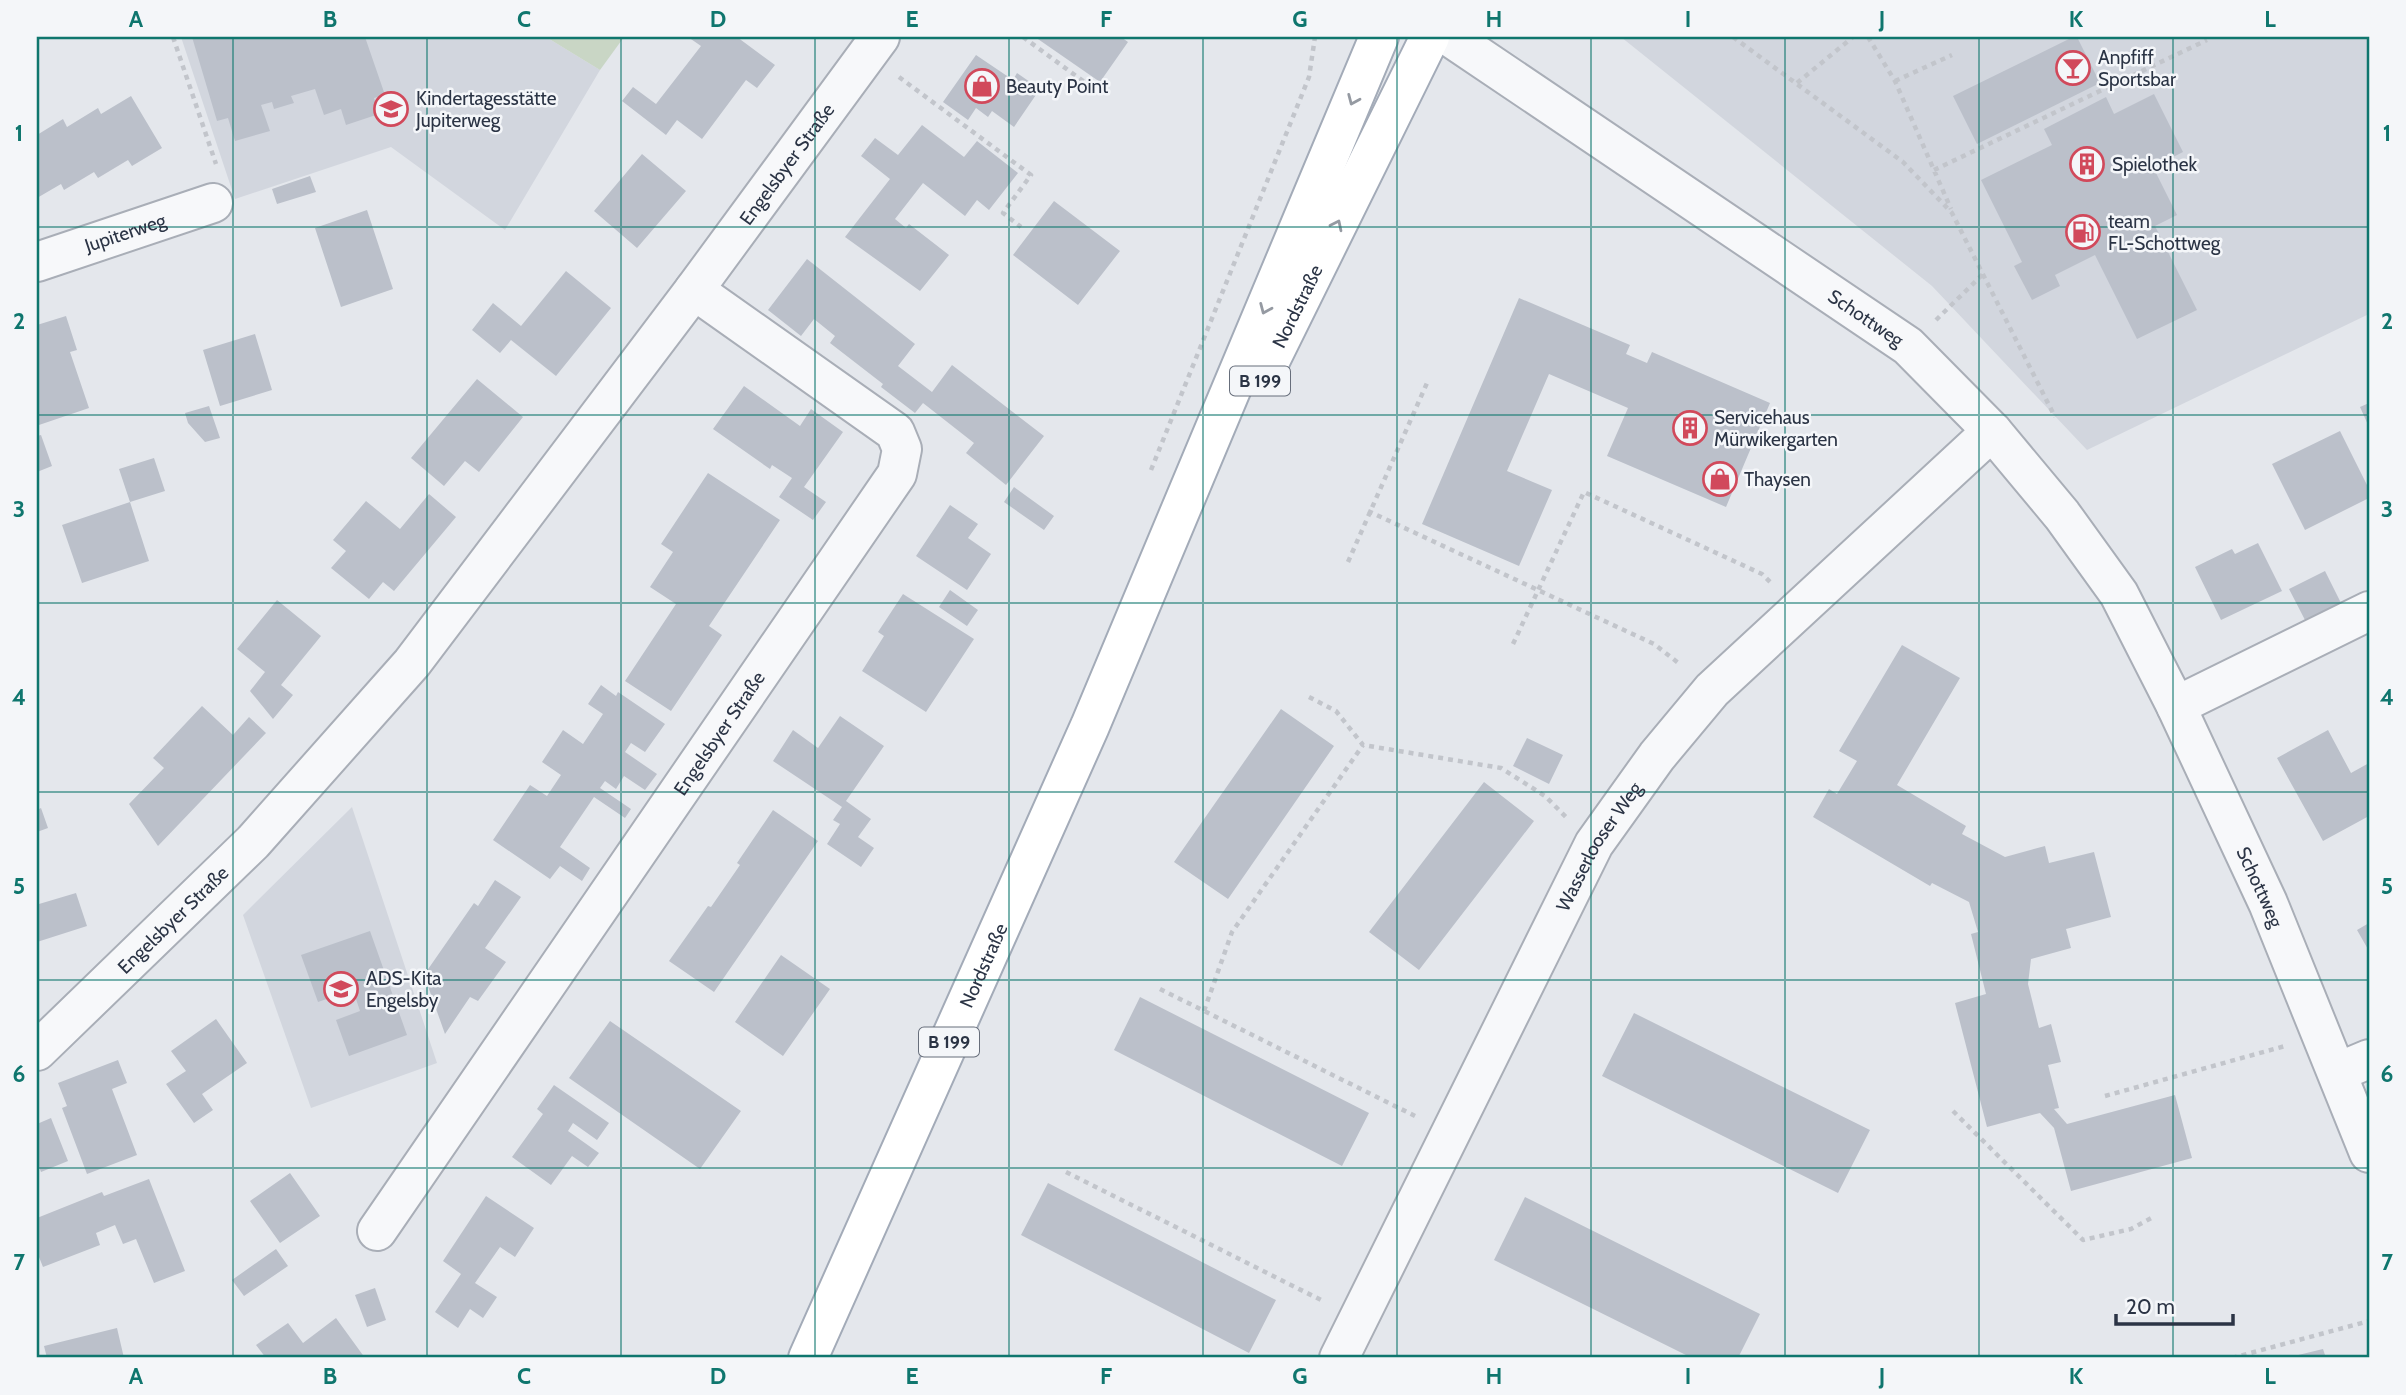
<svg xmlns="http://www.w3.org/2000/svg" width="2406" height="1395" font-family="Cabin,sans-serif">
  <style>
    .built { fill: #d2d6de }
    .green { fill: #c9d6c5 }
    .building { fill: #bbc0ca }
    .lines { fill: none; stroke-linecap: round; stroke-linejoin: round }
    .minor-casing { stroke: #a9aeb7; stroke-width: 42 }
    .major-casing { stroke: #a3abb8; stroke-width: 42 }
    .path { stroke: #c2c5cb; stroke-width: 4.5; stroke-dasharray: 5 5; stroke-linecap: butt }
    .minor { stroke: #f7f8fa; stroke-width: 38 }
    .major { stroke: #fff; stroke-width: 38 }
    .oneway { stroke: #959aa2 }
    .grid { fill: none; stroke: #0f766e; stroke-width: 2; stroke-opacity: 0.55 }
    .labels { text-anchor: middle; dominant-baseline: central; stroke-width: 5; stroke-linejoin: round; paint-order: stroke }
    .shield { fill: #f4f6f9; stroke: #676e7b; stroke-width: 2 }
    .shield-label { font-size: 18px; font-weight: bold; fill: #2b3445 }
    .poi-label { font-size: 19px; fill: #2b3445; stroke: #f4f6f9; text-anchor: start }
    .street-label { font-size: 19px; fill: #2b3445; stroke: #f4f6f9 }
    .neatline { fill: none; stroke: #0f766e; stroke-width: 2.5 }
    .grid-label { font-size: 23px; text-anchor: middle; font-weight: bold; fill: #0f766e }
  </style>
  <rect width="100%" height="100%" fill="#e4e7ec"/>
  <path class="built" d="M181 37H546L600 70 505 230 391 147 235 199Z
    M1621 37H2369V314L2087 450 1932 286Z
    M352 807 437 1063 311 1108 243 915Z"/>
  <path class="green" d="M546 37H624L600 70Z"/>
  <path class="building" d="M192 37H365L385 95 374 98 379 114 346 125 341 109 324 115 315 89 291 96 294 103 274 109 272 102 261 105 270 131 235 141 228 118 217 121Z
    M688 37H737L775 65 757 88 746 80 702 139 677 120 666 135 622 101 633 87 656 104 701 46Z
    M1035 37H1121L1128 42 1100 82Z
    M2073 37H2077L2100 83 1977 144 1953 96Z
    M976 55 1013 80 1017 73 1040 89 1014 127 992 111 988 117 976 108 968 120 943 102Z
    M2154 94 2183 152 2153 167 2177 215 2155 226 2197 310 2137 339 2095 255 2055 275 2060 286 2032 300 2014 266 2022 262 1981 180 2052 145 2044 129 2106 97 2114 114Z
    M131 96 162 148 132 166 128 160 98 178 94 172 64 190 61 184 37 198V135L63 119 67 127 98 108 101 114Z
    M922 125 964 157 977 141 1018 173 989 210 977 200 965 216 923 183 895 219 906 228 909 224 949 255 920 291 845 237 890 179 861 156 875 138 898 155Z
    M642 154 686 191 637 248 594 211Z
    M310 176 316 192 277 204 272 189Z
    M1054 201 1120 251 1078 305 1013 255Z
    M367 210 393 289 341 307 315 228Z
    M807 259 915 344 898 366 932 392 952 365 1044 436 1006 485 966 453 974 443 923 403 915 413 881 387 883 384 830 343 835 336 814 319 801 336 768 310Z
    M566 271 611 308 556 376 511 340 500 353 472 330 493 303 521 326Z
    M1519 298 1630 345 1626 354 1647 363 1652 352 1770 403 1726 507 1607 456 1628 408 1549 374 1507 471 1552 490 1519 566 1422 524Z
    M66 316 77 350 70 352 89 408 39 425 37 417V325Z
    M255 334 272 390 220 406 203 350Z
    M477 379 523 417 479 472 465 461 444 486 411 458Z
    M744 386 800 426 811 409 843 432 804 487 826 502 813 520 779 497 792 478 772 465 770 469 713 429Z
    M2369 403V427L2360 407Z
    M209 406 220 438 205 442 188 423 185 413Z
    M2340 431 2369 489V498L2305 530 2272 464Z
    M41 435 52 466 37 472V436Z
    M154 458 165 491 130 502 149 561 82 583 62 525 130 502 119 469Z
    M708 473 780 520 709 626 722 635 671 711 625 681 676 604 650 587 673 552 661 544Z
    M1014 487 1054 516 1044 530 1004 502Z
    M429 494 456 517 394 591 383 582 369 599 331 568 346 551 333 540 366 501 400 529Z
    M950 505 978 524 968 538 991 554 967 590 916 556Z
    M2258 543 2282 591 2221 620 2195 567 2232 549 2235 554Z
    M2325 571 2341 603 2305 620 2289 589Z
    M950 590 978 610 967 626 939 607Z
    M903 594 974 639 926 712 862 671 884 636 878 632Z
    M277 600 321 636 281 685 293 695 273 719 250 691 265 672 237 649Z
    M1902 645 1960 678 1897 785 1966 826 1962 834 2005 857 2045 846 2049 863 2094 852 2111 917 2066 929 2071 948 2031 959 2028 984 2039 1028 2051 1024 2061 1062 2048 1065 2059 1108 2054 1109 2067 1124 2175 1095 2192 1158 2071 1191 2054 1128 2040 1113 1987 1127 1955 1003 1986 994 1971 934 1978 932 1969 902 1932 883 1930 886 1813 817 1829 789 1837 794 1857 761 1839 751Z
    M601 685 616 696 618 692 665 724 645 752 631 743 625 752 657 774 645 790 624 776 616 789 605 781 600 788 631 809 625 818 594 797 560 847 590 868 582 881 560 866 550 879 493 840 530 785 547 796 561 775 542 762 563 730 583 744 603 714 588 704Z
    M202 706 233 735 249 717 266 733 158 846 129 804 164 768 153 758Z
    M1281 709 1334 746 1228 899 1174 862Z
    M840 716 884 746 846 801 871 819 858 837 874 848 861 867 827 844 840 824 833 820 842 807 773 761 793 730 818 748Z
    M2328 730 2351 773 2369 763V816L2323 841 2277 758Z
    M1527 738 1563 755 1549 784 1513 766Z
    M1484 782 1534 821 1419 970 1369 932Z
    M41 808 48 828 37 832V810Z
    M773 810 818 841 714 992 669 961 708 906 711 907 740 865 737 863Z
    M495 880 521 897 485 948 506 962 478 1001 470 997 445 1034 424 975 474 903 478 906Z
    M76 893 87 926 37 942V898L39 904Z
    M2369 923V951L2357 930Z
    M370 931 407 1035 349 1056 336 1020 360 1011 353 990 318 1002 301 955Z
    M781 955 830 989 783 1056 735 1022Z
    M1140 997 1369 1113 1342 1166 1114 1050Z
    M1634 1013 1870 1130 1838 1193 1602 1076Z
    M216 1019 247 1063 202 1094 213 1110 194 1123 166 1084 186 1071 171 1051Z
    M610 1021 741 1111 700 1169 569 1078Z
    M118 1060 127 1083 112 1089 137 1155 87 1174 62 1108 67 1106 58 1083Z
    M554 1085 609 1123 597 1140 573 1123 568 1131 599 1153 588 1167 572 1156 551 1185 512 1157 543 1114 537 1109Z
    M51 1118 68 1161 41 1172 37 1161V1124Z
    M290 1173 320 1216 280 1243 250 1201Z
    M149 1179 185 1271 154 1283 136 1239 123 1244 115 1225 96 1233 100 1245 43 1267 37 1252V1218L102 1192 104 1196Z
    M1048 1183 1276 1300 1249 1353 1021 1235Z
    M486 1196 534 1228 515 1257 500 1247 475 1283 497 1297 483 1318 470 1309 458 1328 435 1312 461 1274 443 1261Z
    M1525 1197 1760 1314 1738 1358H1692L1494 1260Z
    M276 1249 288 1266 244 1296 232 1280Z
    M375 1288 386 1320 367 1327 355 1295Z
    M336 1318 365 1358H266L256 1345 288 1323 303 1343Z
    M117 1328 124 1358H47L44 1346Z
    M2323 1349 2326 1358H2291L2290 1357Z"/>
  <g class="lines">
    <g class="minor-casing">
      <g id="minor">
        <path id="s1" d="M1450 37 1908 346 1992 431 2062 515 2119 594 2176 706 2268 903 2369 1153"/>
        <path id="s2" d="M37 262 213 203"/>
        <path d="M2176 706 2369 611"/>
        <path id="s3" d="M37 1051 253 842 412 663 694 290 880 37"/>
        <path d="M2338 1072 2369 1059"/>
        <path id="s4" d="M377 1231 897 474 902 449 895 432 694 290"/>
        <path id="s5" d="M1339 1358 1594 844 1657 756 1712 690 1992 431"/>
      </g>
    </g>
    <g class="major-casing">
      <g id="major">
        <path id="s6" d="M1266 369 1430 37"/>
        <path id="s7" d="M808 1358 1090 726 1379 37"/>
      </g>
    </g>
    <path class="path" d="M173 37 216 164
      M1023 37 1087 84
      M1733 37 1903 162 1952 213 2055 417
      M1868 37 1895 81 1951 209
      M899 77 1031 175 1003 213 1021 227
      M1895 81 1952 55
      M1797 83 1853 37
      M1934 170 2207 40
      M1936 320 1983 274
      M1151 470 1309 77 1315 37
      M1368 511 1654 644 1681 665
      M1348 562 1427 383
      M1513 644 1584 492 1762 574 1771 583
      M1309 697 1336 711 1363 745 1501 768 1545 796 1566 817
      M1160 989 1415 1116
      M1204 1011 1232 932 1363 745
      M2105 1096 2285 1046
      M1953 1111 2083 1240 2131 1229 2155 1216
      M1066 1172 1323 1301
      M2232 1358 2369 1321"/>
    <use href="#minor" class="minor"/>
    <use href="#major" class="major"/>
  </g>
  <defs><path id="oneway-chevron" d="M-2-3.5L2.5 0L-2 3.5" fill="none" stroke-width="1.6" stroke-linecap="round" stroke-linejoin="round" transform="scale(1.75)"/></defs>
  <g class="oneway">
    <use href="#oneway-chevron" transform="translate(1353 100) rotate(113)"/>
    <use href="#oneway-chevron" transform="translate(1337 225) rotate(-64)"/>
    <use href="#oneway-chevron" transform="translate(1265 309) rotate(113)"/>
  </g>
  <path class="grid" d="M233 37V1358M427 37V1358M621 37V1358M815 37V1358M1009 37V1358M1203 37V1358M1397 37V1358M1591 37V1358M1785 37V1358M1979 37V1358M2173 37V1358M37 227H2369M37 415H2369M37 603H2369M37 792H2369M37 980H2369M37 1168H2369"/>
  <defs>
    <g id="bar-ring" transform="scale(1.75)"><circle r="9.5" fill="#f4f6f9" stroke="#d1495b" stroke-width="1.5"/><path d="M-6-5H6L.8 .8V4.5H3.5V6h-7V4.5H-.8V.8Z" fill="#d1495b"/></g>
    <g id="shop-ring" transform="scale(1.75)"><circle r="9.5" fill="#f4f6f9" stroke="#d1495b" stroke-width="1.5"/><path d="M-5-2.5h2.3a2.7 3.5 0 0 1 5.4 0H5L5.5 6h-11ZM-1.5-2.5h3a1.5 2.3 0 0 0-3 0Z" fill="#d1495b"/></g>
    <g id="school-ring" transform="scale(1.75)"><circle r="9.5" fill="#f4f6f9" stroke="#d1495b" stroke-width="1.5"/><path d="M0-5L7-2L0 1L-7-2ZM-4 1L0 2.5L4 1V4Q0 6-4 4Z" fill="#d1495b"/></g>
    <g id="building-ring" transform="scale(1.75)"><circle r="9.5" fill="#f4f6f9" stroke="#d1495b" stroke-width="1.5"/><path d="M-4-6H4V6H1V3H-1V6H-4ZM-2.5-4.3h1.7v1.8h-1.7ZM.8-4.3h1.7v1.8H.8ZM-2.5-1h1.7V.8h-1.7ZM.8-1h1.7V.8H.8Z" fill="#d1495b"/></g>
    <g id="fuel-ring" transform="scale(1.75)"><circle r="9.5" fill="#f4f6f9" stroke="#d1495b" stroke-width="1.5"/><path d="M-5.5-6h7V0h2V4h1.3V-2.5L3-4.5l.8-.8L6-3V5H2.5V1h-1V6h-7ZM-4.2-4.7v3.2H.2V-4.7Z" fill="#d1495b"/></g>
  </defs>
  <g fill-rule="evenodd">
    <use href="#bar-ring" x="2073" y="68"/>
    <use href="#shop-ring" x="982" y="86"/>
    <use href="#school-ring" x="391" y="109"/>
    <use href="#building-ring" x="2087" y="164"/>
    <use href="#fuel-ring" x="2083" y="232"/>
    <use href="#building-ring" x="1690" y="428"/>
    <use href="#shop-ring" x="1720" y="479"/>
    <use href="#school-ring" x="341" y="989"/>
  </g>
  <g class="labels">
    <g class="shield">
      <rect x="1230" y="366.5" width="60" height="29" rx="5"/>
      <rect x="919" y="1027.5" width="60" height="29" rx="5"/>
    </g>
    <g class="shield-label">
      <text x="1260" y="381">B 199</text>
      <text x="949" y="1042">B 199</text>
    </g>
    <g class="poi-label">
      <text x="2098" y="57">Anpfiff<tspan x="2098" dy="22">Sportsbar</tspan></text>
      <text x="1006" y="86">Beauty Point</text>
      <text x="416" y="98">Kindertagesstätte<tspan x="416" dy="22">Jupiterweg</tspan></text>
      <text x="2112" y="164">Spielothek</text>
      <text x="2108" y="221">team<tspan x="2108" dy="22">FL-Schottweg</tspan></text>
      <text x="1714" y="417">Servicehaus<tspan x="1714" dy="22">Mürwikergarten</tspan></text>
      <text x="1744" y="479">Thaysen</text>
      <text x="366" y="978">ADS-Kita<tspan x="366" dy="22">Engelsby</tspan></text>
    </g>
    <g class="street-label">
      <text stroke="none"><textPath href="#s3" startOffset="1164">Engelsbyer Straße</textPath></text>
      <text stroke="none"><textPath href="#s2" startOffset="93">Jupiterweg</textPath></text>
      <text stroke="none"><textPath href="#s6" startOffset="70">Nordstraße</textPath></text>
      <text stroke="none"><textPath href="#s1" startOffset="502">Schottweg</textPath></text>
      <text stroke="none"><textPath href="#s4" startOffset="604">Engelsbyer Straße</textPath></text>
      <text stroke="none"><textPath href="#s5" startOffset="574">Wasserlooser Weg</textPath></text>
      <text stroke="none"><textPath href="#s1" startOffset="1204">Schottweg</textPath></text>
      <text stroke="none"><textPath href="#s3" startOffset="189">Engelsbyer Straße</textPath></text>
      <text stroke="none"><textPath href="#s7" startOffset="430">Nordstraße</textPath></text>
    </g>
  </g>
  <rect width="2406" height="1395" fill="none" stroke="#f4f6f9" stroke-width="77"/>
  <path d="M2116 1314v10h117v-10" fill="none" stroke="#2b3445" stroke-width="3.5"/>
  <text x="2126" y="1314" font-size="21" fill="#2b3445" stroke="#f4f6f9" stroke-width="5" paint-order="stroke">20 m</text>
  <rect x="38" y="38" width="2330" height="1318" class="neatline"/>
  <g class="grid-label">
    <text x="136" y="27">A</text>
    <text x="330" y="27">B</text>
    <text x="524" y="27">C</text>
    <text x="718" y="27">D</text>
    <text x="912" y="27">E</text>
    <text x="1106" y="27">F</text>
    <text x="1300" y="27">G</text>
    <text x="1494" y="27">H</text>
    <text x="1688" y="27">I</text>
    <text x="1882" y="27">J</text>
    <text x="2076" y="27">K</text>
    <text x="2270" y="27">L</text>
    <text x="19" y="141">1</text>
    <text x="2387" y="141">1</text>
    <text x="19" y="329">2</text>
    <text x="2387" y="329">2</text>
    <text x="19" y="517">3</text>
    <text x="2387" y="517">3</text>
    <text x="19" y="705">4</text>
    <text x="2387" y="705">4</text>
    <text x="19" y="894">5</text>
    <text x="2387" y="894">5</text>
    <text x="19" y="1082">6</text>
    <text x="2387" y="1082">6</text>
    <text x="19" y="1270">7</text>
    <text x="2387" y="1270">7</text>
    <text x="136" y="1384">A</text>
    <text x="330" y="1384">B</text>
    <text x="524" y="1384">C</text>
    <text x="718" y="1384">D</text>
    <text x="912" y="1384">E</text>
    <text x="1106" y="1384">F</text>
    <text x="1300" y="1384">G</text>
    <text x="1494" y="1384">H</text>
    <text x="1688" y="1384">I</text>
    <text x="1882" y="1384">J</text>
    <text x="2076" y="1384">K</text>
    <text x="2270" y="1384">L</text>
  </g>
</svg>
